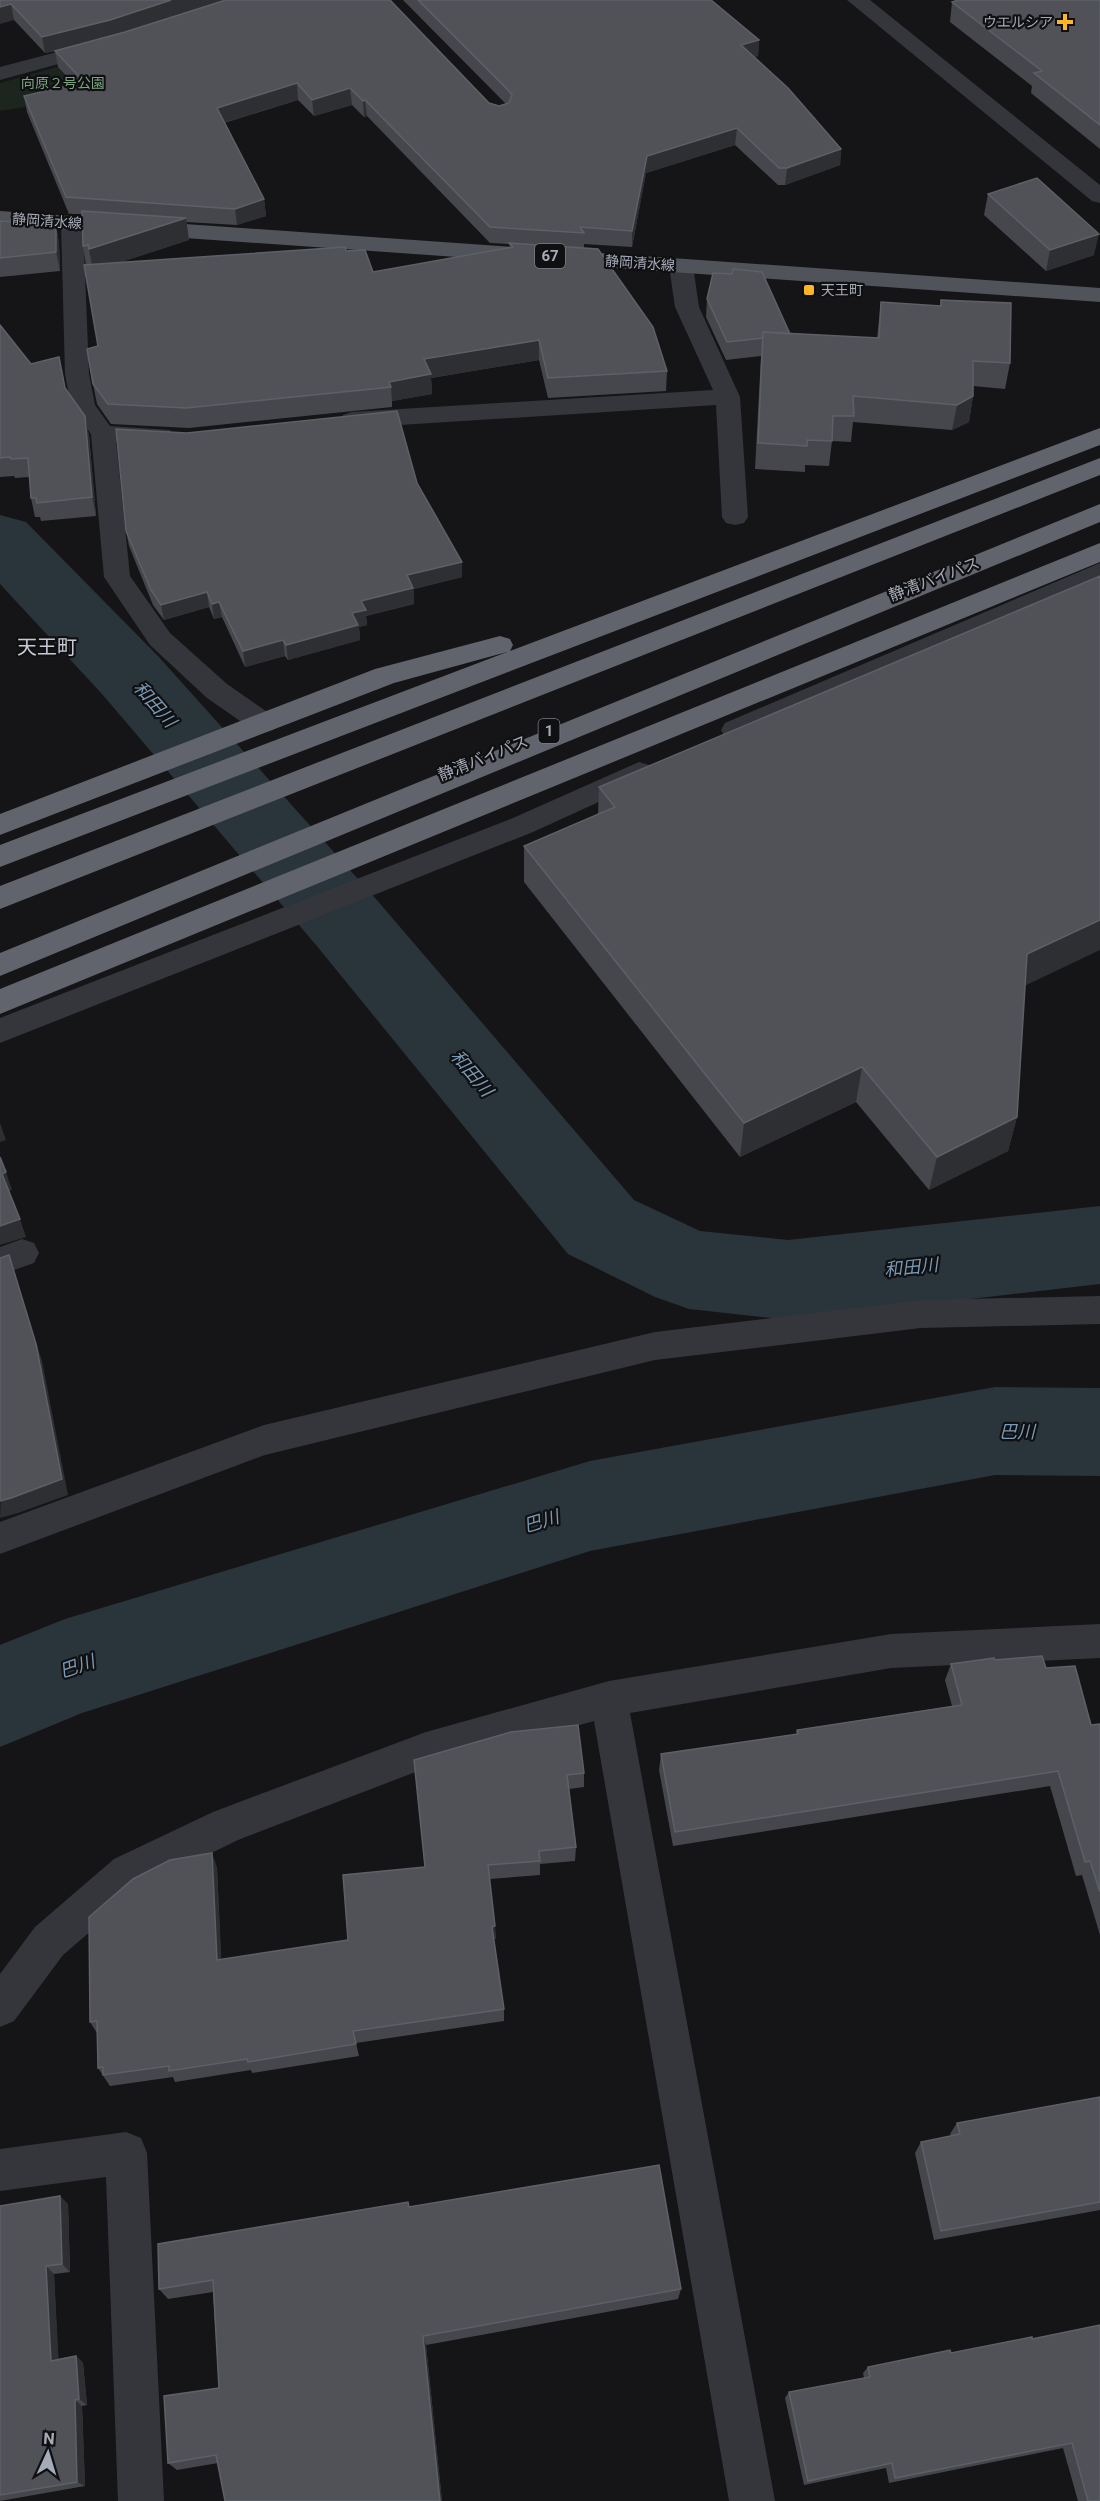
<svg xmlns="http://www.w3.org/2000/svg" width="1100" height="2501" font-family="Roboto,'Noto Sans JP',sans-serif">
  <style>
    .green { fill: #1c251e }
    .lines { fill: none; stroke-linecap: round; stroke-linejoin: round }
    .river { fill: #2a343b; fill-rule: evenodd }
    .minor { fill: #35363c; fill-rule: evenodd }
    .major { fill: #51535b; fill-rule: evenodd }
    .highway { fill: #61646d; fill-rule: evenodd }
    .wall { fill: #46474c; fill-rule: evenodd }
    .shaded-wall { fill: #2e2f32 }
    .building { fill: #515258; stroke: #5e6067; stroke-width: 1.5 }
    .poi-dot { fill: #feb626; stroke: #101012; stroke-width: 2 }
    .labels { text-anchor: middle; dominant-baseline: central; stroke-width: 4.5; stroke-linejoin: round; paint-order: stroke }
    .far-poi-label { font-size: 14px; fill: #a6abb8; stroke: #101012; text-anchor: end }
    .far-park-label { font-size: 14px; fill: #7ba47e; stroke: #101012 }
    .far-street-label { font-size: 14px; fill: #a6abb8; stroke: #101012 }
    .shield { fill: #101012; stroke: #797c86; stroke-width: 1.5 }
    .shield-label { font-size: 15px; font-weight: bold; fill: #a6abb8 }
    .street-label { font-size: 16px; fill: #a6abb8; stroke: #101012 }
    .water-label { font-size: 18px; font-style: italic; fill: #7a99b5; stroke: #101012 }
    .quarter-label { font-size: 20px; fill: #c7cad4; stroke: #101012 }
  </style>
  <rect width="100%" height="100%" fill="#151517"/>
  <path class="green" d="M85 59 88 97 0 111V83Z"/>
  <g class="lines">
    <path class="river" d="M0 515 26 522 158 656 376 899 634 1200 700 1231 788 1240 1100 1206V1284L788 1320 689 1309 655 1297 568 1254 316 945 102 694 0 584Z
      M995 1387 1100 1388V1476L995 1475 590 1551 82 1713 0 1747V1645L65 1619 590 1461Z"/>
    <path class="minor" d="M847 0H870L1100 185V203L1092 201Z
      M99 41 106 43 110 47 106 51 0 80V67Z
      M72 216 80 218 83 223 89 374 95 405 110 426 170 430 173 436 170 442 161 444 116 441 130 576 170 633 227 684 273 716 277 723 273 730 263 733 253 730 207 698 150 645 104 577 91 434 71 406 65 374 61 223 64 218Z
      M681 259 689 261 693 266 699 307 740 397 748 517 744 523 735 525 726 523 722 517 716 405 352 428 343 425 340 420 343 415 352 412 713 390 675 307 669 266 673 261Z
      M1100 563V582L745 737 735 740 725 737 721 730 725 723Z
      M639 762 649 765 653 772 649 779 533 832 0 1043V1018L513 818Z
      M22 1239 34 1243 39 1253 34 1263 0 1275V1247Z
      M1100 1296V1324L921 1328 655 1360 265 1455 0 1554V1522L264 1425 655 1332 921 1300Z
      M1100 1624V1658L891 1668 630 1713 775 2501H729L594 1721 426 1768 238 1840 142 1887 63 1955 14 2021 0 2027V1974L35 1927 114 1859 213 1812 426 1732 609 1681 891 1634Z
      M126 2132 141 2138 147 2153 164 2501H118L106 2177 0 2191V2149Z"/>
    <path class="major" d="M0 211 1100 288V302L0 225Z"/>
    <path class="highway" d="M1100 428V445L0 867V845L507 652 394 683 0 835V814L375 669 500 636 510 639 513 645 510 651Z
      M1100 458V475L0 909V886Z
      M1100 504V522L0 976V953Z
      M1100 543V562L0 1014V989Z"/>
  </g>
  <path class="wall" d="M0 0H224L123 33 499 106 506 104 403 0H711L759 40 758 56 754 57 841 149 840 165 785 185H778L735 145 646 173 632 247 584 244V248L667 371 666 391 548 398 539 360 431 378 432 394 392 401V407L189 428 111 424 97 404 87 354 98 346 83 246 82 214H69L27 112 24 96 74 84 58 67 55 51 45 53 14 20ZM298 100 314 116 352 105 364 117 367 116 490 243 509 244 510 248 373 272 346 251 121 262 189 240 186 222 237 225 266 216 264 199 224 123Z
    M1100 0V149L1031 93 1032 86 950 22 952 2Z
    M988 194 1094 255 1046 271 984 215Z
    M0 221 56 225 59 244 60 271 0 277Z
    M707 299 790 334 877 338 881 302 940 306 941 300 1010 363 1005 389 973 386V396L969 422 952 430 853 422 851 442 832 441 829 466 805 465V472L755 469 761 356 726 360 706 317Z
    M0 325 31 364 66 389 89 435 96 516 41 521 40 517H35L31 498 29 477 15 478 14 476 0 477Z
    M417 483 462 562V577L414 589V604L366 616 367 625 359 627 360 640 288 660 285 656 245 667 222 617 214 619 209 607 164 620 153 605 129 546 126 531Z
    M599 787 1025 986 1017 1117 1008 1151 929 1190 856 1102 740 1157 524 882V846L598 814Z
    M995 1660 1046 1668 1091 1725 1100 1724V1935L1082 1875 1076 1876 1050 1786 673 1846 659 1770 661 1754 796 1735 797 1730 952 1706 945 1680 951 1664Z
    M414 1760 584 1773V1787L569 1789 576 1847 575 1861 540 1864V1875L490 1879 496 1939H494L504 2009V2021L356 2043 359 2056 252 2073 251 2070 175 2082 173 2077 110 2086 98 2068 97 2033 90 2022 217 1867 221 1960 348 1940 425 1867Z
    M1100 2097V2210L934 2240 915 2153 921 2142 951 2136 950 2134 957 2123Z
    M68 2204 70 2272 54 2274 58 2359 76 2356 83 2363 87 2405 82 2406 85 2486 0 2501V2206Z
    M410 2207 681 2289 678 2299 426 2345 442 2501H225L218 2463 177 2470 168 2463 219 2388 213 2292 168 2299 159 2289Z
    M1032 2337 1100 2501H1078L1063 2448 889 2483 886 2468 804 2485 785 2398 789 2392 864 2378 863 2373 868 2367 951 2353Z"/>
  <path class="shaded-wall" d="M171 0H224L112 36 45 53 42 37Z
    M11 4 14 20 0 24V7Z
    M759 40 758 56 740 61 741 45Z
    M297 83 298 100 219 124 217 108Z
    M350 88 352 105 314 116 312 100Z
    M365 100 367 116 364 117 363 101Z
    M737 128 735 145 646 173 632 247V231L647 156Z
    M841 149 840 165 785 185 787 168Z
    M264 199 266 216 237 225 235 209Z
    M186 218 189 240 93 271 89 249Z
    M56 225 59 244 60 271 56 252Z
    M1099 234 1094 255 1046 271 1050 250Z
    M539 340V360L431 378 432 394 392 401 391 387 389 382 424 359Z
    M973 396 969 422 952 430 957 405Z
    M85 416 89 435 96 516 92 497Z
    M462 562V577L414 589V604L366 616 367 625 359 627 360 640 288 660 286 645 352 613 361 601 407 575Z
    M207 592 209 607 164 620 161 605Z
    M219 602 222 617 214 619 212 604Z
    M283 640 285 656 245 667 243 651Z
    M1100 920V950L1018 989 1027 954Z
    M862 1067 856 1102 740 1157 744 1123Z
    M1017 1117 1008 1151 929 1190 937 1157Z
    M0 1123 6 1140 0 1142Z
    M6 1172 12 1190 8 1191 2 1174Z
    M20 1219 26 1237 0 1245V1226Z
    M9 1255 42 1361 68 1495 18 1513 0 1518Z
    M212 1853 217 1867 222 1973 217 1960Z
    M495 1926 496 1939H493L492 1927Z
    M60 2196 68 2204 70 2272 62 2264Z
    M46 2266 54 2274 59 2367 51 2361Z
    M423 2336 426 2345 442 2501H440Z
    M76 2356 83 2363 87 2405 79 2399Z
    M75 2400 82 2406 85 2486 77 2482Z"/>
  <path class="building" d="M0 0H171L110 20 42 37 11 4 0 7Z
    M226 0H390L489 103 499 106 509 103 512 95 508 90 418 0H711L759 40 741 45 788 88 841 149 787 168H779L737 128 647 156 632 231 580 227 584 233 490 227 365 100 363 101 350 88 312 100 297 83 217 108 264 199 235 209 66 197 24 96 84 82 55 51 125 32Z
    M958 0H1100V125L1034 73 1042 71 952 2Z
    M1037 178 1099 234 1050 250 988 194Z
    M82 211 186 218 89 249 88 245 83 246Z
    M0 221 56 225V252L0 258Z
    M509 243 598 249 653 327 667 371 548 378 539 340 424 359 431 374 389 382 391 387 186 408 108 404 93 384 87 349 98 346 84 265 345 247 346 251 365 250 373 272 513 247Z
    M733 269 762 272 790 334 763 332V338L727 342 707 299 713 273 732 274Z
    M941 300 1011 303 1010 363 973 361V396L957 405 853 396 854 416H833L832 441 807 440V446L758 443 763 332 879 338 881 302 941 306Z
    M0 325 31 364 59 357 65 388 85 416 92 497 37 503 36 498H31L28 458 11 459 10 457 0 458Z
    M397 411 417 483 462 562 407 575 413 588 361 601 366 610 352 613 358 625 286 645 283 640 243 651 219 602 212 604 207 592 161 605 151 590 126 531 116 429 187 433Z
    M1100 576V920L1027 954 1017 1117 937 1157 862 1067 744 1123 524 846 615 807 599 787Z
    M0 1157 6 1172 2 1174 20 1219 0 1226Z
    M9 1255 36 1344 62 1479 11 1498 0 1501V1258Z
    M1042 1656 1046 1668 1075 1666 1091 1725 1100 1724V1892L1090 1861 1085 1862 1058 1771 675 1832 661 1754 798 1734 797 1730 962 1705 951 1664 994 1658 995 1660Z
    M578 1725 584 1773 567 1775 576 1847 539 1851 540 1861 488 1865 495 1926 492 1927 504 2009 353 2031 356 2044 248 2062 247 2059 169 2071V2066L103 2075V2067L98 2068 97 2021 90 2022 89 1917 133 1879 170 1860 212 1853 217 1960 348 1940 343 1875 425 1867 414 1760 511 1732Z
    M1100 2097V2202L941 2231 921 2142 960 2134 957 2123Z
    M659 2165 681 2289 423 2336 440 2501H225L216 2455 168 2463 164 2396 219 2388 213 2280 159 2289 158 2244 408 2202 409 2207Z
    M60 2196 62 2264 46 2266 51 2361 76 2356 79 2399 75 2400 77 2482 0 2495V2206Z
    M1100 2325V2501H1088L1072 2443 895 2478 892 2463 808 2481 789 2392 870 2377 868 2367 950 2350 951 2353 1032 2337V2339Z"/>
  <g class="poi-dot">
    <path d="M1062 13h6v6h6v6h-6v6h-6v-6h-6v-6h6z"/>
    <rect x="803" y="284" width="12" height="12" rx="3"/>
  </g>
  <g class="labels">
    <g class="far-poi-label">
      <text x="1053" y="22">ウエルシア</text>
      <text x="821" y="290" text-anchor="start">天王町</text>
    </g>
    <g class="far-park-label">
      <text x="63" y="83">向原２号公園</text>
    </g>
    <g class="far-street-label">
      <text transform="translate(47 221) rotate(4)">静岡清水線</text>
      <text transform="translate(640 263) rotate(4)">静岡清水線</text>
    </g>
    <g class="shield">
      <rect x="535" y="244" width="30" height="24" rx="4.5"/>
      <rect x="538.5" y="719" width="21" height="24" rx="4.5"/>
    </g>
    <g class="shield-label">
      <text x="550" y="256">67</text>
      <text x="549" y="731">1</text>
    </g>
    <g class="street-label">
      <text transform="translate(934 579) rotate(-21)">静清バイパス</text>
      <text transform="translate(483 758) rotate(-22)">静清バイパス</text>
    </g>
    <g class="water-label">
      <text transform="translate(155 704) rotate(49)">和田川</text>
      <text transform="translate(472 1073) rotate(50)">和田川</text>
      <text transform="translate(911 1267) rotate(-6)">和田川</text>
      <text x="1017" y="1431">巴川</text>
      <text transform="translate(541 1521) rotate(-17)">巴川</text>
      <text transform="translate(77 1666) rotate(-19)">巴川</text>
    </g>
    <g class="quarter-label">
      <text x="47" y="647">天王町</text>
    </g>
  </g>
  <g transform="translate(48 2453) rotate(4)" stroke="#101012" stroke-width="4.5" paint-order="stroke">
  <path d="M0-4.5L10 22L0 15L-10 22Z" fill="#a6abb8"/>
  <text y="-9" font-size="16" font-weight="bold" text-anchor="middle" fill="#a6abb8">N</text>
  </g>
</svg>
